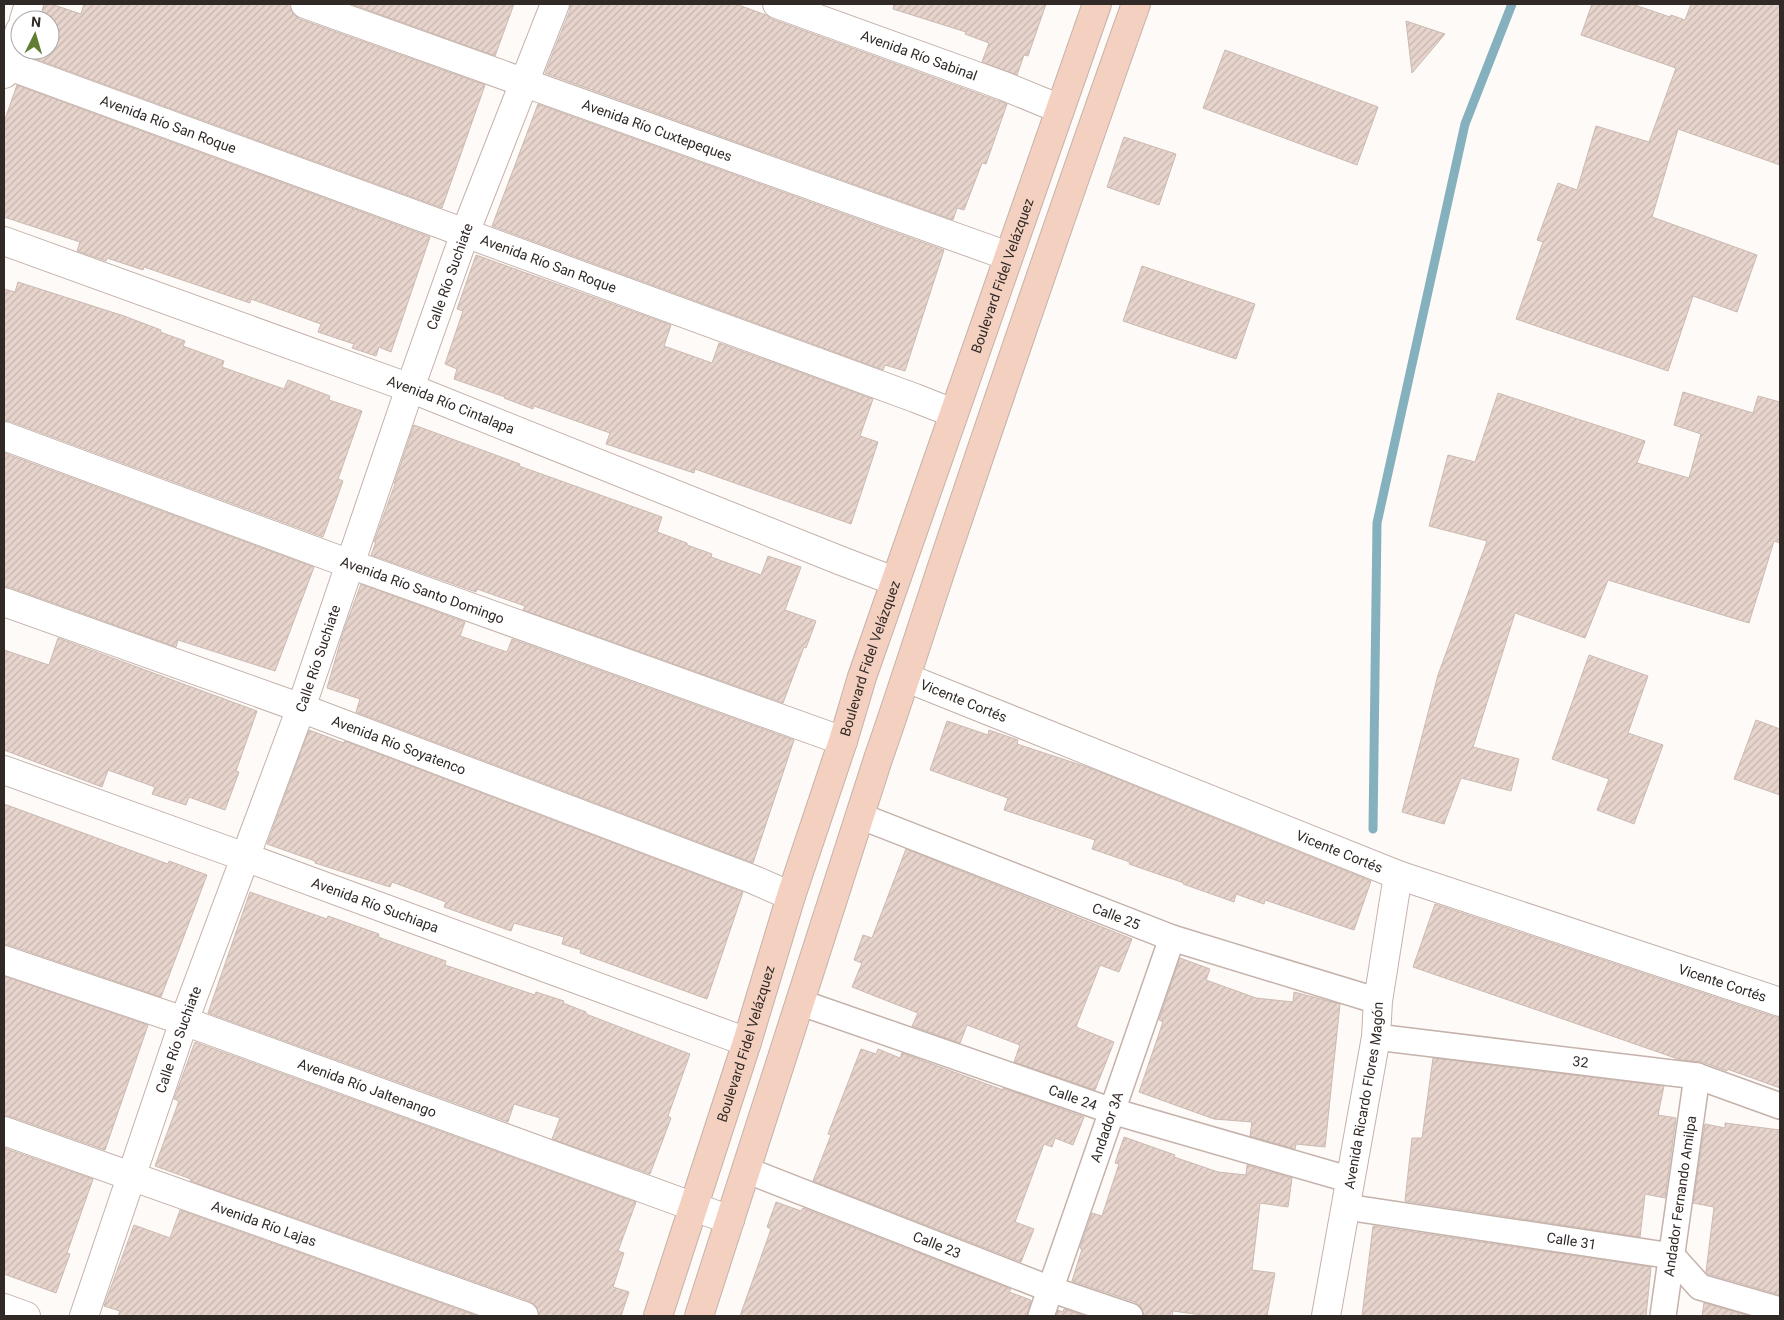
<svg xmlns="http://www.w3.org/2000/svg" width="1784" height="1320" font-family="Roboto,sans-serif">
  <style>
    .lines { fill: none; stroke-linecap: round; stroke-linejoin: round }
    .stream { stroke: #85b0be; stroke-width: 9 }
    .building { fill: url(#building-hatch); stroke: #ccbab2 }
    .pedestrian-casing { stroke: #c5b2ab; stroke-width: 28 }
    .minor-casing { stroke: #c5b2ab; stroke-width: 30 }
    .tertiary-casing { stroke: #c5b2ab; stroke-width: 30 }
    .secondary-casing { stroke: #c5b2ab; stroke-width: 30 }
    .pedestrian { stroke: #fff; stroke-width: 25 }
    .minor { stroke: #fff; stroke-width: 28 }
    .tertiary { stroke: #fff; stroke-width: 28 }
    .secondary { stroke: #f3d0bf; stroke-width: 28 }
    .labels { text-anchor: middle; dominant-baseline: central; stroke-width: 4; stroke-linejoin: round; paint-order: stroke }
    .street-label { font-size: 14px; fill: #302926; stroke: #fff }
  </style>
  <defs>
    <pattern id="building-hatch" width="6" height="6" patternUnits="userSpaceOnUse" patternTransform="scale(1.25)"><rect width="6" height="6" fill="#e7d4cc"/><path d="M-1 1l2-2M0 6l6-6M5 7l2-2" fill="none" stroke="#c6b6af"/></pattern>
  </defs>
  <rect width="100%" height="100%" fill="#fdfaf8"/>
  <g class="lines">
    <path class="stream" d="M1373 829 1377 523 1465 124 1512 4"/>
  </g>
  <path class="building" d="M44 4H51L81 14 84 4H290L293 14 300 19 485 85 442 208 27 56 29 50H50V20H40Z
    M351 4H514L495 56Z
    M570 4H736L766 15 772 19 1007 104 986 164 982 163 964 210 957 208 953 220 545 73 570 10Z
    M894 4H1046L1028 56 1024 55 1017 75 982 62 989 43 965 34 966 32 893 9Z
    M1592 4H1632L1670 17 1671 15 1685 20 1691 4H1780V165L1678 129 1652 217 1757 255 1737 312 1693 296 1668 371 1516 319 1543 242 1537 240 1558 183 1577 190 1596 126 1649 142 1676 68 1581 35Z
    M1406 21 1445 34 1412 73Z
    M1225 50 1378 107 1357 165 1203 108Z
    M17 85 430 237 391 352 379 347 376 356 352 348 354 344 318 332 321 324 251 299 250 303 144 267 143 270 107 258 106 261 77 251 80 242 4 217V122Z
    M538 104 944 250 905 371 885 365 883 370 492 226Z
    M1124 137 1176 154 1159 205 1107 187Z
    M476 255 671 325 664 346 712 363 719 343 873 399 860 436 878 442 851 524 695 469 694 473 606 444 610 433 534 406 533 409 504 398 505 397 454 379 457 369 445 364 463 311 457 309Z
    M1142 266 1255 304 1236 359 1123 321Z
    M18 282 124 316 161 330 160 332 185 341 183 346 224 361 222 367 284 389 288 380 330 396 329 400 362 411 338 479 343 481 323 537 9 421H4V289L15 292Z
    M1683 392 1753 413 1758 396 1780 402V543L1774 541 1749 623 1608 580 1585 638 1515 613 1473 747 1519 759 1511 791 1461 778 1444 824 1402 812 1438 675 1487 541 1429 526 1448 455 1475 462 1498 393 1645 441 1637 463 1689 478 1701 434 1674 425Z
    M414 425 520 464 519 466 662 517 657 532 687 543V545L712 554 711 557 761 575 768 556 801 567 785 610 816 621 806 648 804 647 783 703 523 610 525 606 477 589 476 592 371 555 376 542H374L395 484H394Z
    M4 453 314 567 275 671 178 640 176 647 9 587H4Z
    M361 584 465 622 460 636 507 652 512 639 794 740 753 863 356 712 360 699 327 688 343 633Z
    M58 638 257 711 236 771 239 772 225 810 189 797 186 805 152 794 155 787 108 770 102 787 4 750V650L49 665Z
    M1589 655 1648 676 1628 733 1663 745 1634 824 1597 810 1609 779 1552 759Z
    M1756 720 1780 729V795L1734 779Z
    M947 721 988 735 989 730 1018 740 1017 744 1093 769 1371 881 1354 930 1265 900 1264 904 1236 894 1234 902 1183 884 1184 883 1129 864 1130 862 1092 849 1095 840 1004 810 1008 798 930 770Z
    M309 730 344 743 345 741 743 892 707 999 580 953 581 950 562 944 564 937 514 923 511 931 444 907 446 902 392 882 390 887 315 863V861L267 844Z
    M4 804 168 864 169 861 207 875 161 997 9 945H4Z
    M906 849 1132 939 1119 972 1100 965 1076 1027 1114 1042 1095 1090 1014 1062 1020 1045 967 1025 960 1043 912 1026 918 1013 852 987 862 963 854 960 863 935 872 938Z
    M250 892 327 919 328 916 379 934 378 937 446 961 445 965 535 995 536 992 564 1001 563 1003 586 1012V1014L690 1054 668 1116 671 1118 650 1174 552 1139 560 1118 514 1104 508 1122 208 1013Z
    M1435 904 1775 1017H1780V1088L1727 1069V1071L1702 1062 1681 1060 1413 967Z
    M1180 958 1210 969 1206 980 1256 998 1293 1002 1294 992 1340 1004 1325 1147 1296 1144 1295 1149 1250 1136 1252 1122 1214 1119 1139 1092 1163 1022 1159 1020Z
    M4 976 148 1025 105 1150 9 1116H4Z
    M195 1042 636 1202 618 1251 624 1253 613 1287 629 1292 621 1316H539L536 1306 529 1301 190 1181 191 1179 155 1166 179 1101 174 1099Z
    M861 1049 876 1054 878 1049 900 1058 902 1053 1003 1090V1088L1084 1117 1073 1145 1055 1138 1052 1147 1044 1144 1015 1222 1034 1229 1021 1262 813 1181 831 1135 828 1134Z
    M1433 1058 1664 1086 1658 1115 1676 1118 1665 1198 1645 1194 1640 1237 1405 1201 1412 1138H1422Z
    M1725 1123 1780 1130V1295L1708 1274 1706 1272 1714 1207 1693 1203 1705 1124 1725 1128Z
    M1124 1137 1175 1155 1174 1157 1218 1172 1246 1175 1247 1165 1292 1178 1288 1207 1260 1203 1252 1270 1275 1273 1267 1316H1209L1173 1311 1172 1316H1144L1141 1307 1135 1302 1072 1281 1082 1249 1080 1248 1092 1213 1102 1216 1119 1164 1115 1163Z
    M4 1148 93 1179 67 1253 70 1254 56 1293 4 1274Z
    M776 1202 801 1211 803 1208 1011 1289 1009 1292 1031 1300 1027 1316H740L771 1229 767 1227Z
    M180 1210 478 1316H118L120 1311 104 1306 134 1225 170 1238Z
    M1373 1226 1651 1267 1646 1316H1362Z
    M1704 1303 1750 1316H1702Z
    M1064 1309 1086 1316H1056L1058 1310 1063 1312Z"/>
  <g class="lines">
    <g class="pedestrian-casing">
      <g id="pedestrian">
        <path id="s1" d="M860 816 1172 938 1378 1001"/>
        <path id="s2" d="M799 1002 1112 1111 1351 1180"/>
        <path id="s3" d="M1376 1037 1697 1076 1780 1106"/>
        <path id="s4" d="M746 1170 1050 1289 1130 1316"/>
        <path id="s5" d="M1346 1207 1672 1256 1700 1287 1780 1310"/>
        <path id="s6" d="M1041 1316 1172 938"/>
        <path id="s7" d="M1663 1316 1697 1076"/>
      </g>
    </g>
    <g class="minor-casing">
      <g id="minor">
        <path id="s8" d="M305 4 1008 256"/>
        <path id="s9" d="M777 4 1004 86 1060 109"/>
        <path d="M24 20 29 4"/>
        <path id="s10" d="M4 64 915 398 953 413"/>
        <path d="M4 74 20 30"/>
        <path id="s11" d="M4 241 410 388 839 560 894 581"/>
        <path id="s12" d="M4 436 350 564 843 741"/>
        <path id="s13" d="M4 602 301 708 752 879 791 896"/>
        <path id="s14" d="M4 770 245 857 747 1042"/>
        <path id="s15" d="M4 960 184 1021 730 1220"/>
        <path id="s16" d="M4 1131 524 1316"/>
        <path d="M4 1308 26 1316"/>
        <path id="s17" d="M84 1316 184 1021 301 708 410 388 465 233 555 4"/>
        <path id="s18" d="M1326 1316 1376 1037 1378 1001 1398 875"/>
      </g>
    </g>
    <g class="tertiary-casing">
      <g id="tertiary">
        <path id="s19" d="M907 678 1398 875 1780 1002"/>
      </g>
    </g>
    <g class="secondary-casing">
      <g id="secondary">
        <path id="s20" d="M658 1316 747 1042 791 896 843 741 862 677 1097 4"/>
        <path d="M699 1316 878 759C903 688 925 617 949 546 1010 365 1072 184 1136 4"/>
      </g>
    </g>
    <use href="#pedestrian" class="pedestrian"/>
    <use href="#minor" class="minor"/>
    <use href="#tertiary" class="tertiary"/>
    <use href="#secondary" class="secondary"/>
  </g>
  <g class="labels">
    <g class="street-label">
      <text stroke="none"><textPath href="#s9" startOffset="151">Avenida Río Sabinal</textPath></text>
      <text stroke="none"><textPath href="#s10" startOffset="175">Avenida Río San Roque</textPath></text>
      <text stroke="none"><textPath href="#s8" startOffset="374">Avenida Río Cuxtepeques</textPath></text>
      <text stroke="none"><textPath href="#s10" startOffset="580">Avenida Río San Roque</textPath></text>
      <text stroke="none"><textPath href="#s20" startOffset="1096">Boulevard Fidel Velázquez</textPath></text>
      <text stroke="none"><textPath href="#s17" startOffset="1102">Calle Río Suchiate</textPath></text>
      <text stroke="none"><textPath href="#s11" startOffset="476">Avenida Río Cintalapa</textPath></text>
      <text stroke="none"><textPath href="#s12" startOffset="446">Avenida Río Santo Domingo</textPath></text>
      <text stroke="none"><textPath href="#s20" startOffset="691">Boulevard Fidel Velázquez</textPath></text>
      <text stroke="none"><textPath href="#s17" startOffset="698">Calle Río Suchiate</textPath></text>
      <text stroke="none"><textPath href="#s19" startOffset="61">Vicente Cortés</textPath></text>
      <text stroke="none"><textPath href="#s13" startOffset="420">Avenida Río Soyatenco</textPath></text>
      <text stroke="none"><textPath href="#s19" startOffset="466">Vicente Cortés</textPath></text>
      <text stroke="none"><textPath href="#s14" startOffset="395">Avenida Río Suchiapa</textPath></text>
      <text stroke="none"><textPath href="#s1" startOffset="275">Calle 25</textPath></text>
      <text stroke="none"><textPath href="#s19" startOffset="871">Vicente Cortés</textPath></text>
      <text stroke="none"><textPath href="#s17" startOffset="292">Calle Río Suchiate</textPath></text>
      <text stroke="none"><textPath href="#s20" startOffset="286">Boulevard Fidel Velázquez</textPath></text>
      <text stroke="none"><textPath href="#s3" startOffset="206">32</textPath></text>
      <text stroke="none"><textPath href="#s15" startOffset="385">Avenida Río Jaltenango</textPath></text>
      <text stroke="none"><textPath href="#s18" startOffset="224">Avenida Ricardo Flores Magón</textPath></text>
      <text stroke="none"><textPath href="#s2" startOffset="290">Calle 24</textPath></text>
      <text stroke="none"><textPath href="#s6" startOffset="200">Andador 3A</textPath></text>
      <text stroke="none"><textPath href="#s7" startOffset="121">Andador Fernando Amilpa</textPath></text>
      <text stroke="none"><textPath href="#s16" startOffset="276">Avenida Río Lajas</textPath></text>
      <text stroke="none"><textPath href="#s5" startOffset="228">Calle 31</textPath></text>
      <text stroke="none"><textPath href="#s4" startOffset="205">Calle 23</textPath></text>
    </g>
  </g>
  <rect width="1784" height="1320" fill="none" stroke="#302926" stroke-width="10"/>
  <g transform="translate(35 35) rotate(5)"><circle r="24" fill="#ffffff" stroke="#aca9a8"/>
  <path d="M0-4L9 19L0 12L-9 19Z" fill="#607d32"/>
  <text y="-8" font-size="14" font-weight="bold" text-anchor="middle" fill="#302926">N</text>
  </g>
</svg>
